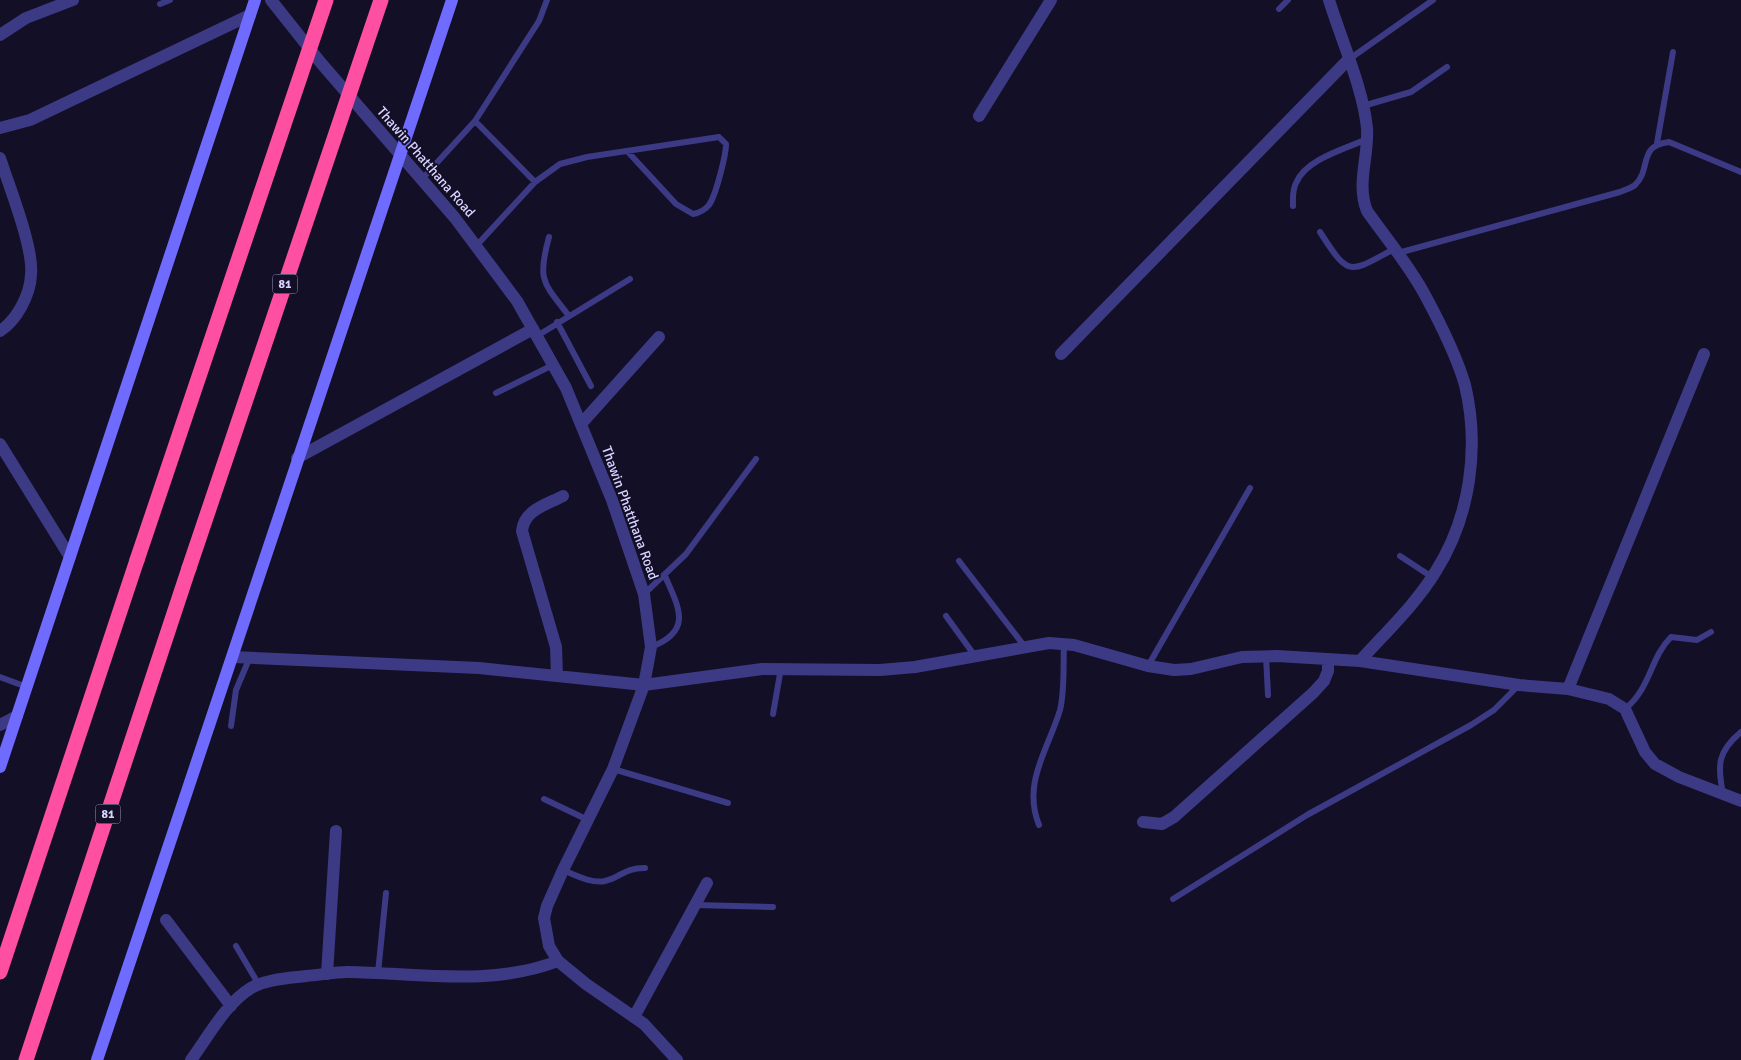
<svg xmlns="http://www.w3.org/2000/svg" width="1741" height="1060" font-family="Signika,sans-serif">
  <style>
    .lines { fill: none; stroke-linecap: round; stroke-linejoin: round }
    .service { stroke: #3d3a85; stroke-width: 6 }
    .minor { stroke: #3d3a85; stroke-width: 12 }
    .tertiary { stroke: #3d3a85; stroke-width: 12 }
    .secondary { stroke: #6f6bff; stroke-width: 12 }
    .motorway { stroke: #ff4fa3; stroke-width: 15 }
    .motorway-bridge { stroke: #ff4fa3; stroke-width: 15 }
    .labels { text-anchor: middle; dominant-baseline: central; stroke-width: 4; stroke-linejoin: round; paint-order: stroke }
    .shield { fill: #130f26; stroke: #9e99be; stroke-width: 1 }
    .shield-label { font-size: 12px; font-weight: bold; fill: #d9d4ff }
    .street-label { font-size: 14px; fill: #d9d4ff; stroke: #130f26 }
  </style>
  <rect width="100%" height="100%" fill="#130f26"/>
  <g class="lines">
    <path class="service" d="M160 4 170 0
      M1279 9 1288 0
      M1348 60 1433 0
      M1363 106 1411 92 1447 67
      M475 121 535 182
      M1657 143 1673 52
      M422 179 475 121 539 21 547 0
      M1293 206C1293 198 1292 191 1296 183 1306 159 1345 149 1367 139
      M1320 232C1349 277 1348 274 1394 249
      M549 237C537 281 543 282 569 316
      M477 245 535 182 560 164 587 157 719 137 726 144C726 155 716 195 709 205 705 210 699 213 693 214L676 204 628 152
      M1398 253 1620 192C1625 190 1631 188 1635 185 1652 169 1637 146 1669 142L1741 172
      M557 322 591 386
      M537 336 630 279
      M496 393 553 365
      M1400 556 1432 577
      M959 561 1025 647
      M644 594 686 554 756 459
      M946 616 975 656
      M651 647C693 631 679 608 665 576
      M1266 656 1268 695
      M1148 666 1250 488
      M0 677 27 687
      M1625 709C1651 688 1650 658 1671 637L1697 640 1711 632
      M773 714 781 668
      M231 726 236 690 250 657
      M613 769 728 803
      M1723 793C1717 765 1718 751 1741 732
      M544 799 588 820
      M1039 825C1022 783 1048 750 1060 710 1065 690 1063 665 1064 644
      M563 870C575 875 592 884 605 881 622 877 623 868 645 868
      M1173 899 1307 815 1471 725 1494 710 1518 686
      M695 905 773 907
      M236 946 259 985
      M378 973 386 893"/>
    <path class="minor" d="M1329 0C1341 39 1363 88 1367 128 1369 156 1356 184 1367 211 1386 238 1409 265 1425 295 1439 321 1457 357 1465 385 1480 448 1470 517 1436 571 1416 604 1386 632 1360 661
      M0 35 26 18 73 0
      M979 116 1051 0
      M0 128 30 120 250 15
      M0 158C9 186 34 248 31 275 30 295 17 320 0 331
      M1061 354 1348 60
      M581 424 659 337
      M0 444 70 557
      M297 458 533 329
      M233 657 479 668 644 685 762 669 880 670 915 667 1049 643 1074 645 1148 666 1174 670 1191 669 1242 657 1277 656 1360 661 1519 685 1568 689 1609 699 1625 709 1645 752 1655 764 1679 777 1741 801
      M557 676 556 647 522 531C524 510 546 505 563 496
      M1568 689 1704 354
      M0 725 17 716
      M1143 822 1162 824 1174 817 1313 693 1324 681 1328 671V659
      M166 920 231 1006
      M327 974 336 831
      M634 1017 707 883
      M191 1060C208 1037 226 1003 251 988 266 979 290 978 306 976 320 975 334 972 348 972 418 973 491 987 558 961"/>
    <path class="tertiary" d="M271 0 321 63 455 218 517 301 566 388 612 500 644 594 651 647 644 685 613 769 563 870 547 906 544 918 549 946 558 961 586 984 644 1024 677 1060"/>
    <path class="secondary" d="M0 767 255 0
      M97 1060C216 707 333 353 452 0"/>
    <path class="motorway" d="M0 972 137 560
      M26 1060 189 568"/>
    <path class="motorway-bridge" d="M137 560 326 0
      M189 568 381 0"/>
  </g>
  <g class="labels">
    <g class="shield">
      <rect x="272.5" y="274.5" width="25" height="19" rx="4"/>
      <rect x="95.5" y="804.5" width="25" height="19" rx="4"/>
    </g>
    <g class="shield-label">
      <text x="285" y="284">81</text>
      <text x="108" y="814">81</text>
    </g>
    <g class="street-label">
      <text transform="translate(426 162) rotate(49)">Thawin Phatthana Road</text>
      <text transform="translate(630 513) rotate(70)">Thawin Phatthana Road</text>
    </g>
  </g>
</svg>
